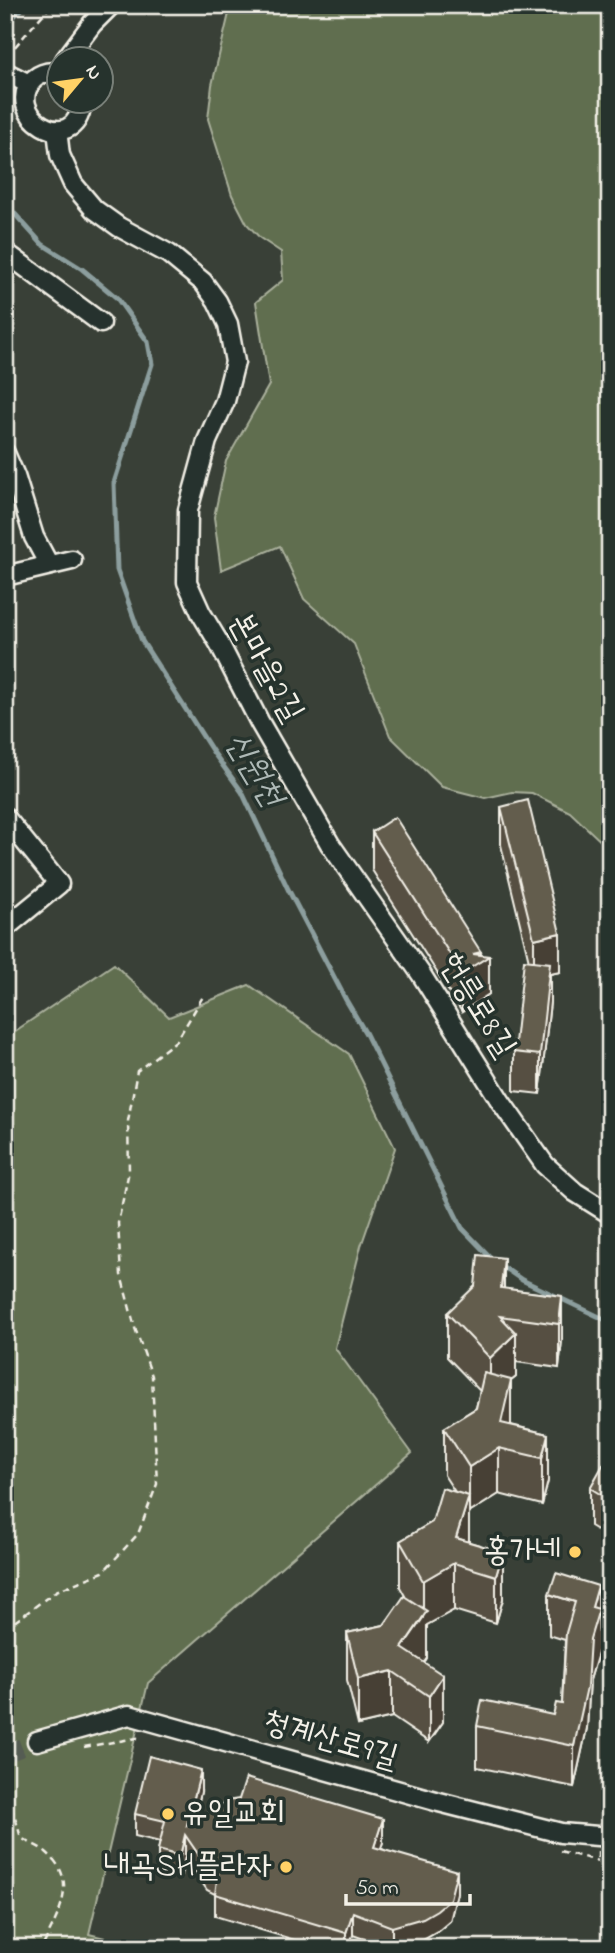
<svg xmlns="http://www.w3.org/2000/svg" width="615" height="1953" font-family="'Indie Flower','Poor Story',sans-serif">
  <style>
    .green { fill: #606e50; stroke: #aab09c; stroke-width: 2 }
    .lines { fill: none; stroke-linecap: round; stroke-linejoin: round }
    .stream { stroke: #8c9e9e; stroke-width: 5 }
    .minor-tunnel { stroke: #555b52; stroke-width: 18; stroke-dasharray: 18 9; stroke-linecap: butt }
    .minor-casing { stroke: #f4f1e8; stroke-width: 23 }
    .path { stroke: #f4f1e8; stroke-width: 2.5; stroke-dasharray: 7 5; stroke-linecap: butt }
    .minor { stroke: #26332d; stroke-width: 18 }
    .wall { fill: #565042; stroke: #f4f1e8; stroke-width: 2 }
    .shaded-wall { fill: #464136; stroke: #f4f1e8; stroke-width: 2 }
    .building { fill: #645d4d; stroke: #f4f1e8; stroke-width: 2 }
    .poi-dot { fill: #ffd166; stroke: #26332d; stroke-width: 2.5 }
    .labels { text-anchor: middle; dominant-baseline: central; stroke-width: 7; stroke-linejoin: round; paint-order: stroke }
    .street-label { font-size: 32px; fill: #f4f1e8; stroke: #26332d }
    .poi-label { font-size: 32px; fill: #f4f1e8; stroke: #26332d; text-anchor: end }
    .water-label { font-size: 33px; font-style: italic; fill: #aeb9b6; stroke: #26332d }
  </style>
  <rect width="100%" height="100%" fill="#394037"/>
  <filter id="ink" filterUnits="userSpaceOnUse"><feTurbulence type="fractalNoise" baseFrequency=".0143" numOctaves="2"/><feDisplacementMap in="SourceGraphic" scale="14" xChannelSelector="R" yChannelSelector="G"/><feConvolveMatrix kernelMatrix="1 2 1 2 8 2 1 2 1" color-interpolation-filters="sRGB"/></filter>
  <g filter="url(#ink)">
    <path class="green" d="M231 5H610V850L570 812 532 793 512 792 485 798 442 787 390 736 354 644 304 599 280 546 221 570 214 517 226 461 269 385 256 302 283 280 281 252 260 238 247 224 232 195 208 119 212 85Z
      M114 964 169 1017 249 985 349 1054 395 1148 361 1246 335 1348 412 1453 148 1683 89 1934 144 1948H5V1038Z"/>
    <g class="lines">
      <path class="stream" d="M5 25 26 5
        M5 203 42 244 82 269 117 298 148 342 152 364 114 483 117 570 142 641 213 752 242 792 288 889 346 1000 366 1034 462 1228 493 1260 522 1280 610 1322"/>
      <path class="minor-tunnel" d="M5 1754 37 1741"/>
      <g class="minor-casing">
        <path id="minor" d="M65 60 92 24 111 5
          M5 72 29 84
          M60 73C50 71 41 73 34 79 0 113 75 162 82 102
          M57 130 60 155 73 184 94 209 119 227 169 254 203 282 217 301 228 324 235 362 225 401 207 441 188 510 187 582 201 613 219 643 260 723 330 844 421 974 501 1102 545 1165 575 1192 610 1214
          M5 252 101 323
          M5 453 15 476 34 537 49 565
          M5 576 72 560
          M5 817 59 884 5 928
          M37 1741 129 1715 439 1802 561 1833 610 1837"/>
      </g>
      <path class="path" d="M5 6 7 5
        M7 56 51 5
        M5 1629 56 1591 103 1572 138 1534 157 1484 152 1376 135 1328 121 1275 118 1223 129 1171 128 1121 137 1071 177 1040 204 995
        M84 1747 143 1737
        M5 1796 15 1817 21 1838C29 1843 39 1846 46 1852 81 1882 57 1915 42 1948
        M603 1818 610 1810
        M560 1851 598 1861
        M598 1851V1861L610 1868"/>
      <use href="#minor" class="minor"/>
    </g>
    <path class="wall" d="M501 807 560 972 550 974V1002L540 1094 514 1091V1052L529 961 501 845Z
      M372 832 481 955 489 994 462 1012 372 870Z
      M504 1289 562 1296V1340L559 1368 516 1362V1377L511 1381V1425L548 1434V1481L542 1505 499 1494 469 1513V1542L503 1552V1599L496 1623 454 1610 427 1625V1658L424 1663 443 1722 429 1742 392 1717 358 1725 347 1680V1633L384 1625 405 1596 400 1587V1541L432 1522 455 1492 444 1475V1428L476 1408 480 1391 447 1357V1313Z
      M610 1331V1383L606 1381V1337Z
      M610 1466V1538L590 1526V1488Z
      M549 1594 598 1609 599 1650 590 1680 587 1728 574 1787 477 1767V1726L553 1715 562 1704 565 1640 549 1635Z
      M201 1792 194 1821 383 1842 381 1848 457 1893 450 1921 437 1932 423 1940 396 1948H389L353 1935 348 1948H321L215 1916V1894L207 1890 185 1857 180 1878 158 1873V1850L160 1842 135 1836V1814Z"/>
    <path class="shaded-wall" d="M560 933V972L550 974V1002L540 1094V1055L534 978V939Z
      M481 952V961L489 956V994L462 1012V973L473 954Z
      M504 1258V1302L501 1288Z
      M562 1296V1340L559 1368V1324Z
      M516 1333V1377L511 1381V1426L506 1449 490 1402V1358Z
      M548 1434V1481L542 1505V1458Z
      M499 1448V1494L469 1513V1467Z
      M469 1496V1542L456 1538Z
      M503 1552V1599L496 1623V1576Z
      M454 1563V1610L427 1625V1658L410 1683 402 1648 423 1618V1581Z
      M598 1586 599 1650 590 1680 587 1728 574 1787V1746L592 1607Z
      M392 1671V1717L358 1725V1679Z
      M443 1675V1722L429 1742V1696Z
      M201 1770V1792L189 1841 187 1825Z
      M383 1819V1842L374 1869V1847Z
      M185 1835V1857L180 1878V1856Z
      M457 1871V1893L450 1921 437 1932 423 1940 396 1948H392V1927Z
      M353 1912V1935L348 1948H346V1933Z"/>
    <path class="building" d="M528 800 560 933 534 939 501 807Z
      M395 817 481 952 473 954 489 956 462 973 372 832Z
      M524 960 550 963 540 1055 514 1052Z
      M478 1255 504 1258 501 1288 562 1296 559 1324 500 1316 516 1333 490 1358 447 1313 475 1286Z
      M610 1331V1340L606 1337Z
      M484 1373 511 1380 501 1423 548 1434 542 1458 499 1448 469 1467 444 1428 476 1408Z
      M604 1463 610 1466V1500L590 1488Z
      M442 1488 469 1496 456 1538 503 1552 496 1576 454 1563 423 1581 400 1541 432 1522Z
      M556 1573 598 1586 592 1607 599 1609 590 1639 587 1687 574 1746 477 1726 482 1700 553 1715 556 1703 562 1704 566 1633 575 1602 549 1594Z
      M404 1596 427 1611 402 1648 443 1675 429 1696 392 1671 358 1679 347 1633 384 1625Z
      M149 1756 201 1770 187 1825 227 1801 239 1799 246 1778 383 1819 374 1847 457 1871 450 1899 437 1910 423 1918 392 1927 353 1912 346 1933 215 1894 218 1873 207 1867 185 1835 180 1856 158 1850 165 1821 135 1814Z"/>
  </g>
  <g class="poi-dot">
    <circle cx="575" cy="1552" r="7"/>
    <circle cx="168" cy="1814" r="7"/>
    <circle cx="286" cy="1867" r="7"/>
  </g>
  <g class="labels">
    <g class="street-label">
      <text transform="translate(265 668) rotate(61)">본마을2길</text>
      <text transform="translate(476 1006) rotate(58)">헌릉로8길</text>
      <text transform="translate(330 1741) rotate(16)">청계산로9길</text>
    </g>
    <g class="poi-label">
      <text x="561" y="1552">홍가네</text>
      <text x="182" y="1814" text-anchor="start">유일교회</text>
      <text x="272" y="1867">내곡SH플라자</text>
    </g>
    <g class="water-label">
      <text transform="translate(253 770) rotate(59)">신원천</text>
    </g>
  </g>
  <rect width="615" height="1953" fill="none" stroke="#26332d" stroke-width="28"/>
  <rect x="14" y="14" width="587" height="1925" fill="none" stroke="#f4f1e8" stroke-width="2.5" filter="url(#ink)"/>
  <g transform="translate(80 80) rotate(61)"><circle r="33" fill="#26332d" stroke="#787f78" stroke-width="2"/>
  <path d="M0-5L12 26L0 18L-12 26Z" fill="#ffd166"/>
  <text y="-10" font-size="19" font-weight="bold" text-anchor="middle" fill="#f4f1e8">N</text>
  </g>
  <path d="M346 1894v10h124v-10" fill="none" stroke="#f4f1e8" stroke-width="3.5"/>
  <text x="356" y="1894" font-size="21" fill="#f4f1e8" stroke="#26332d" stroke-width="5" paint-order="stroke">50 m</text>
</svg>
